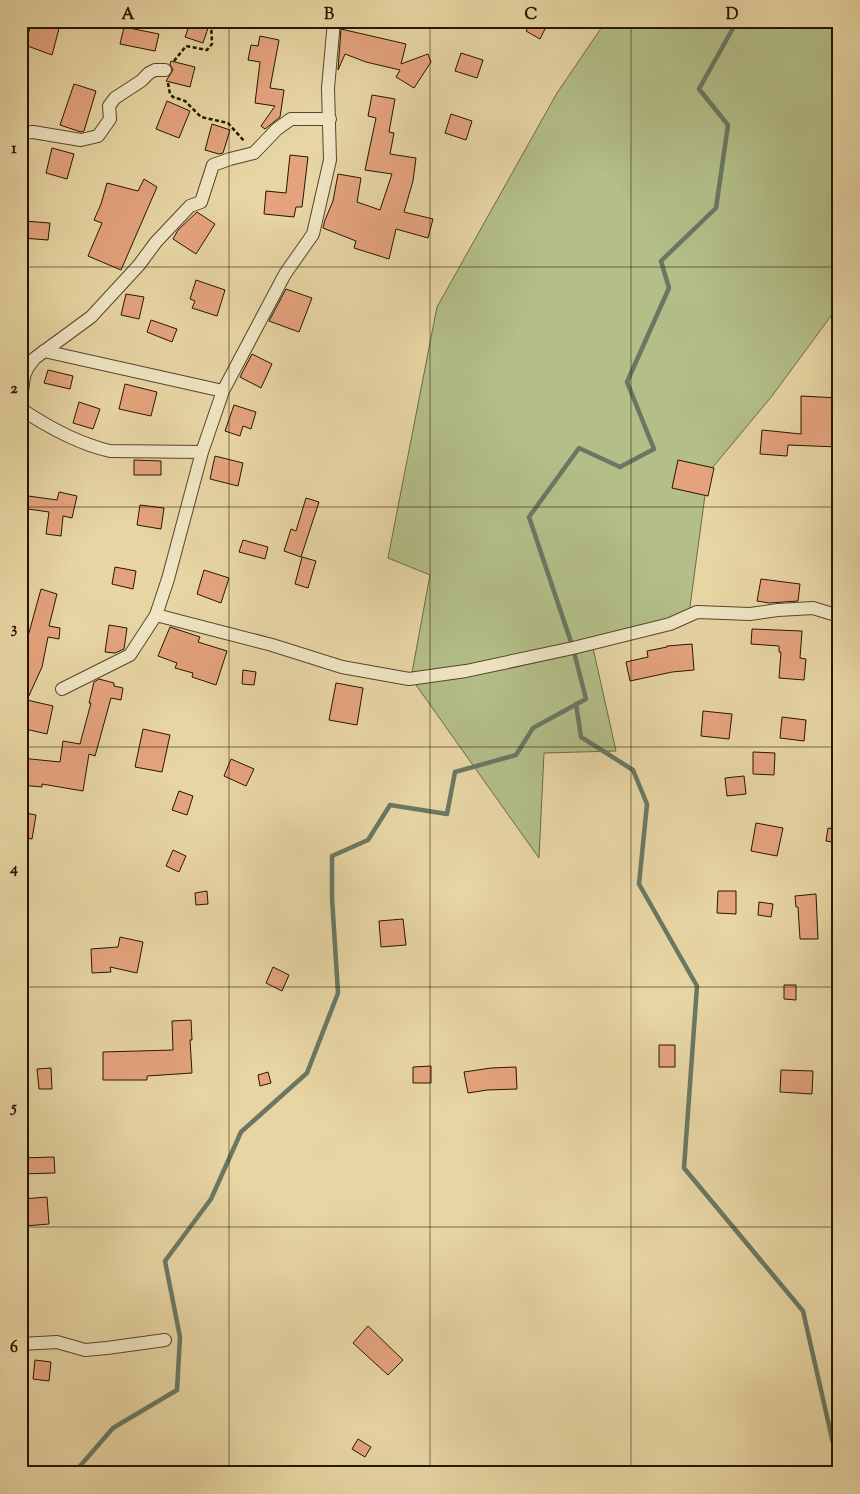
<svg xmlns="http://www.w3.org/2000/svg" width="860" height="1494" font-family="'Sorts Mill Goudy',serif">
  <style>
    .green { fill: #b3be88; stroke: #6d6a44 }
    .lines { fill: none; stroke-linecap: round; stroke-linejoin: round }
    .stream { stroke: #6a7863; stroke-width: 4.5 }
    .building { fill: #e4a37d; stroke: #271600 }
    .street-casing { stroke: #574629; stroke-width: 14 }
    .path { stroke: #271600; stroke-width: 2.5; stroke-dasharray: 4 2.5; stroke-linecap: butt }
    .street { stroke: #efe4c3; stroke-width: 12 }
    .grid { fill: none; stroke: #271600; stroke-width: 1; stroke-opacity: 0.55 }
    .neatline { fill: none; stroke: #271600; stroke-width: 2 }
    .grid-label { font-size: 16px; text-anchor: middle; font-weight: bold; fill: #271600 }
  </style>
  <rect width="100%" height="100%" fill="#e7d5a3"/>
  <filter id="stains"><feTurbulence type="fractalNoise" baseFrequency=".004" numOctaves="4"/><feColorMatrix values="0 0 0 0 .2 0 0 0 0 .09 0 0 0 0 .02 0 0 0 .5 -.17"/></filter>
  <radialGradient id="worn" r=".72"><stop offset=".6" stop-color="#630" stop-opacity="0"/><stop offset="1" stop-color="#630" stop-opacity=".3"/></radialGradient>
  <path class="green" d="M606 21H839V305L772 396 708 473 689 614 591 639 616 751 544 753 539 858 411 678 430 575 388 558 437 307 557 93Z"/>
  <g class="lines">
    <path class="stream" d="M576 704 581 737 633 770 647 804 639 884 697 986 684 1168 803 1311 833 1443
      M74 1473 113 1428 177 1390 180 1337 165 1261 211 1199 241 1132 307 1073 338 993 332 898V856L368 840 390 805 447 814 455 772 516 755 533 728 586 699 573 648 529 517 579 448 620 467 654 449 627 382 669 288 661 261 716 208 728 125 699 89 737 21"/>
  </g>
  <path class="building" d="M32 21H61L52 55 25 45Z
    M191 21 208 28 203 43 185 37Z
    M531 21H549L540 39 526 31Z
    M124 27 159 34 155 51 120 44Z
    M341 29 406 44 401 64 428 54 431 62 414 88 396 77 400 70 366 62 345 54 338 70Z
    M260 36 279 40 270 88 284 90 280 117 265 129 261 126 275 106 255 103 260 62 248 60 251 45 258 46Z
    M461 53 483 60 477 78 455 71Z
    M171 61 195 67 190 87 166 81 173 70 170 64Z
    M74 84 96 91 84 131 81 132 60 125Z
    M372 95 395 99 389 132 394 133 390 154 416 158 413 181 404 212 433 219 428 238 396 229 389 259 354 248 356 241 323 228 325 220 333 201 338 174 361 178 357 202 380 210 392 174 365 170 376 118 368 116Z
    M167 101 190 111 179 138 156 129Z
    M451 114 472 121 466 140 445 133Z
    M212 124 230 130 223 153 219 154 205 150Z
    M52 148 74 154 67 179 46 173Z
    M290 155 308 157 302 207H296L294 217 264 214 266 191 286 193Z
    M144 179 157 187 121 270 88 256 102 223 94 220 101 204 107 183 138 191Z
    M197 212 215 224 196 254 173 239 178 230Z
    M24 221 50 223 48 240 22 238Z
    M196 280 225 290 217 316 192 308 195 301 190 299Z
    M286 289 312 298 299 332 269 321Z
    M126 294 144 297 139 319 121 315Z
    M151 320 177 329 172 342 147 332Z
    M252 354 272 364 261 388 240 377Z
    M48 370 73 376 70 389 44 383Z
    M125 384 157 392 151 416 119 409Z
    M801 396 839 398V447L788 445 787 456 760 454 762 430 801 434Z
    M79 402 100 409 93 429 73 423Z
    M234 405 256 412 251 429 243 426 240 436 225 431Z
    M215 456 243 463 238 486 210 479Z
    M134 460 161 461V475H134Z
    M678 460 714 468 708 496 672 488Z
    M59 492 77 496 72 518 63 516 61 536 46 534 49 512 21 508V495L57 500Z
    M306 498 319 502 301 557 284 551 291 529 296 531Z
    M140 505 164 508 161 529 137 525Z
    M243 540 268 547 265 559 239 552Z
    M302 557 316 561 308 588 295 584Z
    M115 567 136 571 133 589 112 584Z
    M204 570 229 578 221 603 197 594Z
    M761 579 800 584 798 601 769 603 757 601Z
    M41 589 57 594 49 626 60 628 59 639 48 637 42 667 27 700 53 706 47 734 21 728V639L27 640Z
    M109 625 127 628 124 649 115 653 105 652Z
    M170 627 200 637 198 642 227 651 216 685 192 677 193 673 175 668 177 663 158 656Z
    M752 629 802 631 800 658 806 659 804 680 779 678 781 652H779V646L751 644Z
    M692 644 694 670 672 672 630 681 626 662 648 657 647 651 667 647V646Z
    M243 670 256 672 254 685 242 684Z
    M99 679 114 683V686L123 688 121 700 111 698 95 756 89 754 83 791 42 784V787L21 785V758L60 762 63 741 80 744 91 703H89L94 682Z
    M336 683 363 688 357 725 329 720Z
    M703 711 732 714 729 739 701 736Z
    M782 717 806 720 804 741 780 738Z
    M143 729 170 735 162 772 135 767Z
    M753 752 775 753 774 775 753 774Z
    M231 759 254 769 246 786 224 776Z
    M744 776 746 794 727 796 725 778Z
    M179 791 193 796 187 815 172 810Z
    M21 812 36 815 32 839 21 837Z
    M756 823 783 828 777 856 751 851Z
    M828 828 839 830V843L826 841Z
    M173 850 186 856 179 872 166 866Z
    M207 891 208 904 196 905 195 893Z
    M718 891H736V914L717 913Z
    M816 894 818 939H800L798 907H796L795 896Z
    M759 902 773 904 771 917 758 915Z
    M403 919 406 945 381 947 379 921Z
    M120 937 143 942 137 973 110 967 111 972 92 973 91 949 118 947Z
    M273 967 289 975 282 991 266 983Z
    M784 985H796V1000L784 999Z
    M191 1020 192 1040H190L192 1073 147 1076V1080H103V1052L173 1050 172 1021Z
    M659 1045H675V1067H659Z
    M431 1066V1083H413V1067Z
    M516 1067 517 1089 487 1090 468 1093 464 1072 491 1068Z
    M51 1068 52 1089H39L37 1069Z
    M781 1070 813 1071 812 1094 780 1092Z
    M268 1072 271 1083 260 1086 258 1075Z
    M54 1157 55 1173 21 1174V1158Z
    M47 1197 49 1224 25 1226 23 1199Z
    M368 1326 403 1360 388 1375 353 1343Z
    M35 1360 51 1362 49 1381 33 1379Z
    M358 1439 371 1447 365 1457 352 1449Z"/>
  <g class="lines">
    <g class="street-casing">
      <path id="street" d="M21 133 33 132 81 140 98 136 110 119 109 106 115 98 141 81 149 73 155 70H165
        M44 351 223 391
        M21 400 24 376 28 367 35 358 91 317 139 265 156 242 190 206 201 202 213 165 230 159 254 153 277 129 291 119H330
        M21 409C48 427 79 444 110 451L202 452
        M156 615 272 645 342 667 409 679 466 671 573 648 670 624 697 612 750 614 778 610 813 608 839 616
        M62 689 130 655 156 615 168 579 202 452 223 391 285 274 313 234 330 160 328 88 334 21
        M21 1344 57 1342 85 1350 107 1348 165 1340"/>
    </g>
    <path class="path" d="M174 61 186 46 207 50 212 44 211 21
      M168 83 170 94 173 97 185 101 201 117 228 123 245 142"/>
    <use href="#street" class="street"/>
  </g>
  <path class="grid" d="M229 21V1473M430 21V1473M631 21V1473M21 267H839M21 507H839M21 747H839M21 987H839M21 1227H839"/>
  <rect width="860" height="1494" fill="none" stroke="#e7d5a3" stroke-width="55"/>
  <rect x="28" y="28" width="804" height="1438" class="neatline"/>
  <g class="grid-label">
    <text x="128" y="19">A</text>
    <text x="329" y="19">B</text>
    <text x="531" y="19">C</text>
    <text x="732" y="19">D</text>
    <text x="14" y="153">1</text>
    <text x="14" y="393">2</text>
    <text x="14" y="633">3</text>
    <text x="14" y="873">4</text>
    <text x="14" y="1112">5</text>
    <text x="14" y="1352">6</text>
  </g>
  <rect width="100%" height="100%" filter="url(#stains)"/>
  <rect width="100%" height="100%" fill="url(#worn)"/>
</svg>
